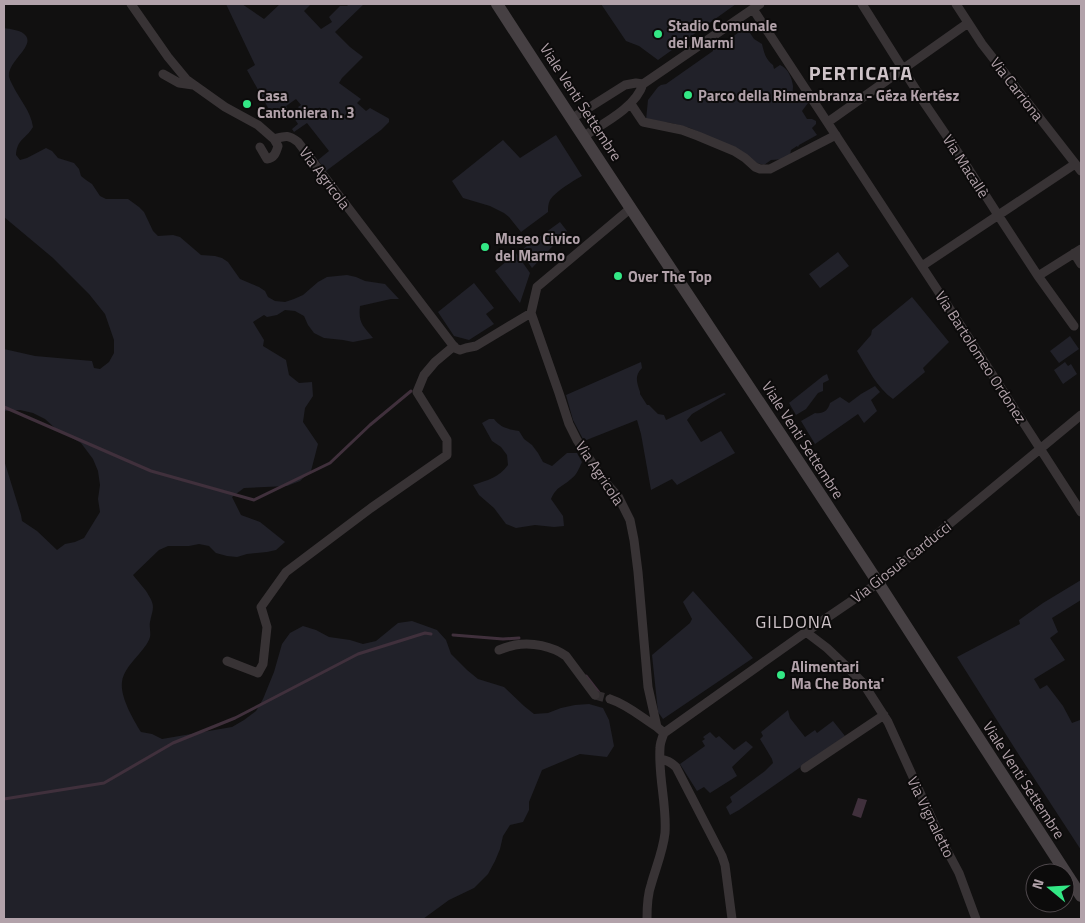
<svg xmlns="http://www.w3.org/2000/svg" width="1085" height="923" font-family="'Titillium Web',sans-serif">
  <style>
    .green { fill: #212129 }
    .water { fill: #40303c }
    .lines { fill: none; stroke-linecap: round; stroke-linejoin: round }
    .stream { stroke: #40303c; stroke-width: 3 }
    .street-tunnel { stroke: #312d2f; stroke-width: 9; stroke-dasharray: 9 4.5; stroke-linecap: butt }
    .street { stroke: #383335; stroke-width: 9 }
    .secondary { stroke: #464043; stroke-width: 12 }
    .poi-dot { fill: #33e785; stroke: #0c0b0b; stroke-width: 2 }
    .labels { text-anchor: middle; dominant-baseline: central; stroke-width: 4; stroke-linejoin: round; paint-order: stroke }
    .poi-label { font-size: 15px; font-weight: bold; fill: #b2a2aa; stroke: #0c0b0b; text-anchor: start }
    .street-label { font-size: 15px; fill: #b2a2aa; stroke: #0c0b0b }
    .quarter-label { font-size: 18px; letter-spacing: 1px; fill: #cec3c8; stroke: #0c0b0b }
    .district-label { font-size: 20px; font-weight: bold; letter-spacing: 1px; fill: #cec3c8; stroke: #0c0b0b }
  </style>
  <rect width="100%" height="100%" fill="#111010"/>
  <path class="green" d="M226 4H242L264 19 280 4H311L304 11 321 29 332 22 329 17 340 6H347L349 4H364L335 32 350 47 363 57 342 78 339 83 361 99 357 103 366 111 370 108 388 118 389 119V122L381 130 326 171 318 160 329 151 307 123 294 132 292 129 298 124 294 118 303 113 298 107 301 105 296 99 286 106 289 112 279 120H276L271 113 247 70 255 65Z
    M601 4H736L658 60 639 46 626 41Z
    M746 27 754 39 762 44C764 52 765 59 773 65L774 69 780 65C788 68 792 78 793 86 793 90 792 90 794 94 797 99 804 98 808 103L802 111 807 119H812L816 121V124L812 128 817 135 799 145 798 147 797 146 791 150 790 155 784 159 771 160 764 165 757 163 726 145 690 128 671 123 646 120 648 100 658 87 661 85 666 84 713 51V48L714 46H720Z
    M4 28C10 29 22 30 26 36 34 47 7 62 9 77 10 80 11 82 12 84 19 99 31 111 33 127 26 139 17 139 16 155L20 160 27 158 46 148 52 151 58 158 74 163 79 169 81 176 86 180 92 184 100 196 106 199H128L139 207 144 212 153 231 158 236 173 235 180 237 201 255 215 256 222 258 228 262 240 279 259 287 265 291 268 297 275 301 285 302 294 299 303 295 318 282 327 277 347 275 356 277 365 281 385 284 399 299H391L360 306C358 323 363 326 373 338L353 342 343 340 324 338 314 333 308 325 304 316 295 311 285 310 277 315 267 317 264 315 253 322 264 340 263 346 286 360 289 375 299 383 312 382 313 396 305 408 303 422 318 444 311 471 300 481 287 486 244 488 232 497 241 515 260 522 285 542 276 550 267 552 247 554 237 557 227 556 216 553 209 546 199 544 189 546H168L159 550 133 575C138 582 145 588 149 596 156 607 152 611 150 622 149 626 151 632 150 637 146 651 124 665 122 682 120 697 133 719 141 732L152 734 162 739 232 727 244 720 256 711 263 699 274 672 282 644 290 633 303 626 316 630 329 637 350 640 363 644 376 641 398 623 412 621 437 630 446 640 451 654 467 670 478 679 504 687 524 706 534 714 548 713 561 708 575 705 589 704 603 708 609 720 614 746 607 757 580 754 542 770 529 802V810L523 822 510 825 503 836 500 849 495 861 488 874 474 888 449 900 423 919H4V460L21 515 22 521 37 531 57 550 65 544 75 542 84 538 100 512 98 499 100 485 98 471 93 459 81 443 56 429 45 419 33 413 20 410 4 411V349L35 356 92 361 94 368 100 369 109 362 114 353V340L105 314 89 294 53 258 4 217Z
    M556 135 582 176C573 181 556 191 550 200 548 204 548 208 548 212L521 232 509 217 504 213 490 206 463 198 452 181 503 140 520 158Z
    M560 222 567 231 532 268 520 251Z
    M838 252 849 266 820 288 809 274Z
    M516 253 530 273 520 303 495 271Z
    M474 283 494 308 486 314 494 324 469 340 454 336 438 312Z
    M912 297 949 342 923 368 925 372 893 399C877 388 867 367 857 351L871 335 872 330Z
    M1070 336 1079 349 1059 363 1050 351Z
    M641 362 642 368C634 376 637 383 640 392V394L647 405H649L658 414 664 415 666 420 724 393 726 394 692 414 687 420 701 442 721 431 735 453 677 485 672 479 651 490 641 434 637 420 584 441 573 420 566 395Z
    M1065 362 1068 366 1071 364 1077 374 1063 384 1054 370Z
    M827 374 829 380 823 383V391L818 393 806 409 796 415 789 403 823 376Z
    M875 386 880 392 871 400 877 411 864 423 858 414 815 444 801 421 815 413C823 414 828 411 830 403L840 397 849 403 861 394Z
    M489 419H494C501 428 508 429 519 431L524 439 532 445 538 453 543 462 552 466 567 453H577L582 462C579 468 577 475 571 479 561 488 557 486 551 499L563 516 564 526 554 527 535 525 516 528 506 524 494 508 479 495 473 485C488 480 498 478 508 465L507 455 501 447 492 441 482 423Z
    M1081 580V600L1052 618 1058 632 1050 638 1065 660 1034 679 1040 689 1047 685 1063 706 1072 723 1080 720 1081 722V850L1019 755 957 657 1020 624 1019 620 1043 603Z
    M693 591 753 658 663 719 658 712 652 655 690 623 692 619 683 602Z
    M788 710 790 718 805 737 815 730 817 733 833 721 845 736 739 810 730 815 726 807 732 802 730 797 765 771 773 763 772 759 760 739 763 736 761 732Z
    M710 732 716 738 719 736 734 750 746 741 753 747 732 767 737 776 710 793 704 787 697 791 680 764 705 746 702 741 705 739 703 737Z"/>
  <path class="water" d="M858 798 867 800 861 818 852 815Z"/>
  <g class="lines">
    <path class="stream" d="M4 407 151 471 254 500 330 463 370 425 411 391
      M453 635 503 639 519 638
      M586 676 600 694
      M4 799 104 783 173 743 235 718 358 654 425 633 431 634"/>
    <path class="street-tunnel" d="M595 695 610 699"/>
    <path class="street" d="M131 4 168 57 187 80 225 107 258 125 274 139 278 146C276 153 274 158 267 159L260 147
      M862 4 923 101 959 154 998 215 1038 276 1074 326
      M956 4 982 44 1081 171
      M753 9 961 326 1081 512
      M163 74 179 83 193 85
      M631 104 643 122 682 130 698 136 734 151 745 158 755 167 760 169H770L836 135
      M571 119 625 85 636 83 643 84
      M828 122 968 23
      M584 136C604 123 636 107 643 84L760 4
      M274 139C285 136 288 134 298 142L455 348 460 350 466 348 476 346 531 313 537 287 631 208
      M1074 253 1081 264
      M922 266 1075 164
      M1038 276 1081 249
      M531 313 559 393 569 424 577 440 604 481 618 496 630 520 634 540 638 572 648 687 657 727 664 733
      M806 632 827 648 848 668 863 683 888 722 943 843 959 873 976 919
      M499 650C504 648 510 646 515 645 532 642 552 646 566 656L595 695
      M227 661 258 673 263 664 267 627 261 607 286 572 371 508 447 455V440L417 392 424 375 435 362 454 346
      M610 699C628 705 641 717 657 727
      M664 733 806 632 878 583 1081 415
      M660 759C667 760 671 762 676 767L722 856 725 865 732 919
      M805 768 884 715
      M647 919C647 908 647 896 651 885 656 867 663 851 665 833 667 805 658 776 660 748 660 743 662 738 664 733"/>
    <path class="secondary" d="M497 4C622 198 751 388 877 581 945 686 1012 791 1081 896"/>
  </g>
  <g class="poi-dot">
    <circle cx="658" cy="34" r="5"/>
    <circle cx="688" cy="95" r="5"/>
    <circle cx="247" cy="104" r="5"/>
    <circle cx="485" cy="247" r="5"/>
    <circle cx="618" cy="276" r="5"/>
    <circle cx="781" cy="675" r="5"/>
  </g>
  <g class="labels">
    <g class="poi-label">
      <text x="668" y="25">Stadio Comunale<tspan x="668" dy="17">dei Marmi</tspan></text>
      <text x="257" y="95">Casa<tspan x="257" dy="17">Cantoniera n. 3</tspan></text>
      <text x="698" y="95">Parco della Rimembranza - Géza Kertész</text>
      <text x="495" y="238">Museo Civico<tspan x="495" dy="17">del Marmo</tspan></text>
      <text x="628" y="276">Over The Top</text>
      <text x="791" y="666">Alimentari<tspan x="791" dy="17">Ma Che Bonta'</tspan></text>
    </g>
    <g class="street-label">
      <text transform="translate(1017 89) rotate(52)">Via Carriona</text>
      <text transform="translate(581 102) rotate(57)">Viale Venti Settembre</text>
      <text transform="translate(966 166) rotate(57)">Via Macallè</text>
      <text transform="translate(325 178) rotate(53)">Via Agricola</text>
      <text transform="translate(981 357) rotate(57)">Via Bartolomeo Ordonez</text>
      <text transform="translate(803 440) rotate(57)">Viale Venti Settembre</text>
      <text transform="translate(600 473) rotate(56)">Via Agricola</text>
      <text transform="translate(901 562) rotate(-38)">Via Giosuè Carducci</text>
      <text transform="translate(1024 780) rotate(57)">Viale Venti Settembre</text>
      <text transform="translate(931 817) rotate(64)">Via Vignaletto</text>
    </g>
    <g class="quarter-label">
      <text x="794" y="621">GILDONA</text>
    </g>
    <g class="district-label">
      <text x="861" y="72">PERTICATA</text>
    </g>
  </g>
  <rect width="1085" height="923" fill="none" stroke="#b2a2aa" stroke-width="10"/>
  <g transform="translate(1050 888) rotate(288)"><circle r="24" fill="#0c0b0b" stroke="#4e474b"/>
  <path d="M0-4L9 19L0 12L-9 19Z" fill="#33e785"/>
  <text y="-8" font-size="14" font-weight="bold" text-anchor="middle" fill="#b2a2aa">N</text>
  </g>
</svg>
